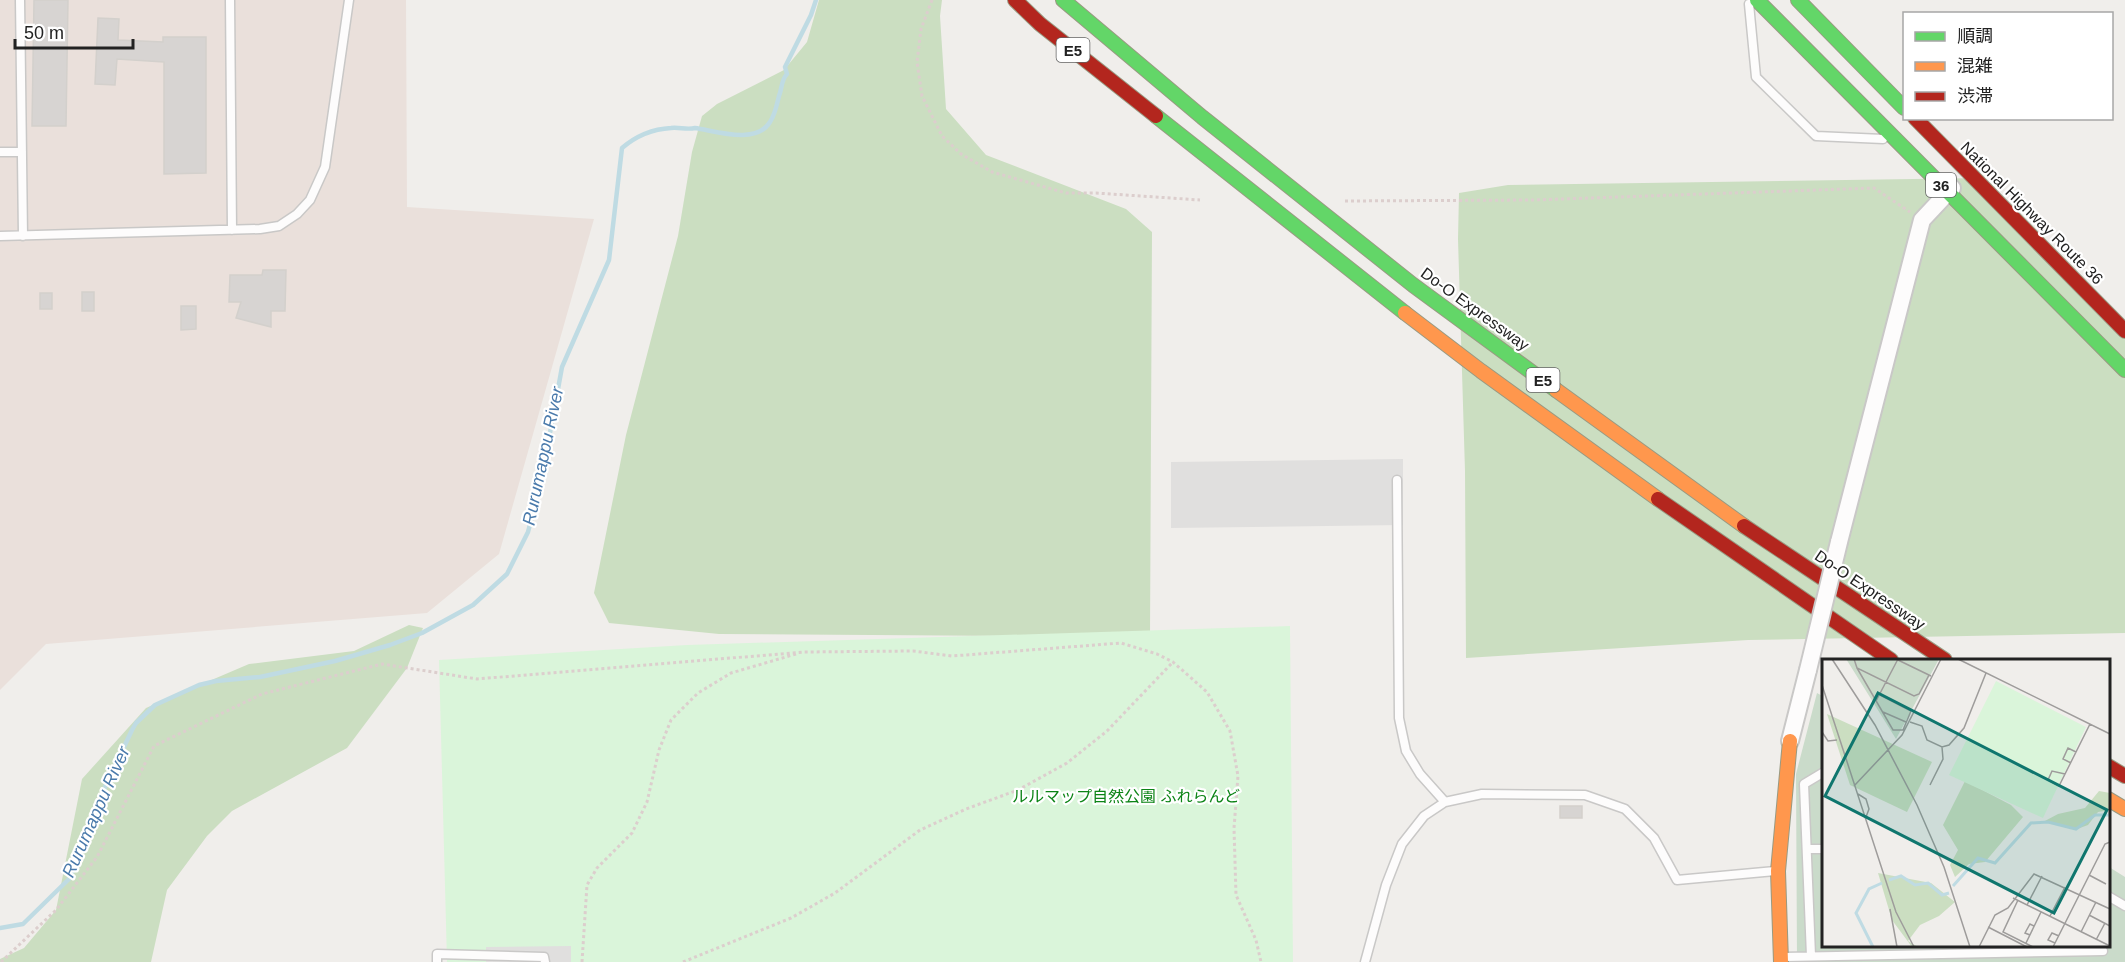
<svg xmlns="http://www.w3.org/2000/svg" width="2125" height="962" font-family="Arial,'Noto Sans JP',sans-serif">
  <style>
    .military { fill: #eae0db }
    .forest { fill: #cbdec1 }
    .cemetery { fill: #cadbca }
    .park { fill: #daf5da }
    .parking { fill: #e0dfde }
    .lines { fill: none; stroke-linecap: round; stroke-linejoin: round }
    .stream { stroke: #bfdbe3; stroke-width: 4.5 }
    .building { fill: #d7d4d2; stroke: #d3d0cc; stroke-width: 1.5 }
    .lane-casing { stroke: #c9c8c7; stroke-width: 11 }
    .street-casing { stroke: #c9c8c7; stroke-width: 20 }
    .fast-casing { stroke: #999a82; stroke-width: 16 }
    .slow-casing { stroke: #999a82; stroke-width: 16 }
    .jam-casing { stroke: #999a82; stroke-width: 16 }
    .path { stroke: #dccecd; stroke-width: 3; stroke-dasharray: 3 3; stroke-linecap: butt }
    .lane { stroke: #fdfcfc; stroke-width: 8 }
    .street { stroke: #fdfcfc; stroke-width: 16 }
    .fast { stroke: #63d668; stroke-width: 14 }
    .slow { stroke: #ff974d; stroke-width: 14 }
    .jam { stroke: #b3261e; stroke-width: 14 }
    .street-bridge-casing { stroke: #c9c8c7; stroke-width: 20; stroke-linecap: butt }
    .street-bridge { stroke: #fdfcfc; stroke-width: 16 }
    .labels { text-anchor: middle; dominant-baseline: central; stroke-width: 4.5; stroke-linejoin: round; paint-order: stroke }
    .shield { fill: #fff; stroke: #646464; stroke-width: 1.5 }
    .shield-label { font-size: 15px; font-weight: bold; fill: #222 }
    .street-label { font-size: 16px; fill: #222; stroke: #fff }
    .park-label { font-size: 16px; fill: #0c8416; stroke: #fff }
    .water-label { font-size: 18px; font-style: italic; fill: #4a7aab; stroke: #fff }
    .inset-river { fill: none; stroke: #bfdbe3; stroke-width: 3 }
    .inset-road { fill: none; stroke: #9e9c9b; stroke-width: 1.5 }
    .view { fill: #0f766e; fill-opacity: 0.15; stroke: #0f766e; stroke-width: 3 }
    .inset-edge { fill: none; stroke: #222; stroke-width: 3 }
  </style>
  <rect width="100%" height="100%" fill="#f0eeeb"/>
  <path class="military" d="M0 0H406L407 207 594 219 499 554 427 613 46 644 0 690Z"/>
  <path class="forest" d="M819 0H942L940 16 946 109 986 155 1126 209 1152 232 1150 637 719 634 609 623 594 593 626 435 678 236 692 152 702 116 717 104 784 70 807 42Z
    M1981 178 2125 321V633L1748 640 1466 658 1465 471 1458 239 1459 193 1508 185Z
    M409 625 423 628 407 668 347 748 232 811 207 836 167 890 151 962H0V959L24 948 56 910 82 779 146 708 249 664 354 651Z"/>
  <path class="cemetery" d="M1817 693 1824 697V946H2108L2109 867 2125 877V962H1797L1796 774Z"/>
  <path class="park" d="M1290 626 1293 962H447L439 660 687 645Z"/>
  <path class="parking" d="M1403 459V525L1171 528V462Z
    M571 946V962H486V947Z"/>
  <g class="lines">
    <path class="stream" d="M0 928 23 924 70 878 96 806 132 730 136 723 155 705 199 685 216 681 260 677 335 661 390 645 422 633 473 605 507 574 528 532 541 482 562 367 609 260 622 148C636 136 653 129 671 128 679 127 687 130 695 128 716 131 756 145 770 122 775 115 777 104 779 96 782 89 781 80 787 74L785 67 811 15 816 0"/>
  </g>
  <path class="building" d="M34 0H68L66 126H32Z
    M98 18 119 19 118 40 163 42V37H206V173L164 174V62L117 59 115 85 95 84Z
    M263 270H286L285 311H271V327L236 318 241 302H229L230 275H262Z
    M82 292H94V311H82Z
    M40 293H52V309H40Z
    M181 306H196V329L181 330Z
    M1560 806H1582V818H1560Z"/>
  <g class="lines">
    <g class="lane-casing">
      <path id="lane" d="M20 0 23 236
        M230 0 232 230
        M1749 4 1756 77 1816 136 1883 139
        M0 152H22
        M0 236 260 229 279 226 297 214 310 200 325 167 349 0
        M1397 480 1399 718 1406 751 1420 774 1445 802
        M1807 849H1824
        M2108 896 2125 906
        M1811 956 1804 784 1824 772
        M1784 957 2103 951
        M437 962V954L544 957 545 962
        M1365 962 1386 885 1402 844 1424 816 1445 802 1482 794 1585 795 1625 809 1654 838 1677 880 1775 871"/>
    </g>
    <g class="street-casing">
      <path id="street" d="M1839 542 1922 220 1952 188
        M1790 741 1808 670"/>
    </g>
    <g class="fast-casing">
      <path id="fast" d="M1063 0 1202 117 1413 285 1556 390
        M1757 0 2125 370
        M1798 0 1904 108
        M1156 116 1405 313"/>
    </g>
    <g class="slow-casing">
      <path id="slow" d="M1405 313 1481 371 1658 499
        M1556 390 1744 526
        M2108 799 2125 809
        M1781 962 1778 871 1790 741"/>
    </g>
    <g class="jam-casing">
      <path id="jam" d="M1015 0 1040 24 1156 116
        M1915 118 2125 331
        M1658 499 1891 660
        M1744 526 1945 660
        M2108 766 2125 776"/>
    </g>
    <path class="path" d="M932 0 921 29 917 62 922 96 942 136 961 154 992 172 1066 193H1096L1200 200
      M1345 201 1533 200 1874 188 1910 212
      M1 962 56 910 97 857 154 746 262 694 382 664 477 679 804 652 913 651 952 656 1121 643 1157 654 1173 662 1207 692 1230 731 1238 776 1234 828 1236 895 1256 940 1261 962
      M582 962 587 885 597 868 632 833 647 802 659 750 671 720 698 693 731 673 796 654
      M683 962 791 918 835 893 920 830 966 809 1018 790 1067 763 1107 731 1173 662"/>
    <use href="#lane" class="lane"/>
    <use href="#street" class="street"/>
    <use href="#fast" class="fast"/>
    <use href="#slow" class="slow"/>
    <use href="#jam" class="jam"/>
    <g class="street-bridge-casing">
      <path id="street-bridge" d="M1808 670 1839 542"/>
    </g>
    <use href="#street-bridge" class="street-bridge"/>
  </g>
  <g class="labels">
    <g class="shield">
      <rect x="1056.5" y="38" width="33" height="24" rx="4.5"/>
      <rect x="1926" y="173" width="30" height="24" rx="4.5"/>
      <rect x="1526.5" y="368" width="33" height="24" rx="4.5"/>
    </g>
    <g class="shield-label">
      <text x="1073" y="50">E5</text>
      <text x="1941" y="185">36</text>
      <text x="1543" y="380">E5</text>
    </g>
    <g class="street-label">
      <text transform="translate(2032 213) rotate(45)">National Highway Route 36</text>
      <text transform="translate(1475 309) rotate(36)">Do-O Expressway</text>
      <text transform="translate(1870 590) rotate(34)">Do-O Expressway</text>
    </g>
    <g class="park-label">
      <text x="1126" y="796">ルルマップ自然公園 ふれらんど</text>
    </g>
    <g class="water-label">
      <text transform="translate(543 456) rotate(-78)">Rurumappu River</text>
      <text transform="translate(96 812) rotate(-66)">Rurumappu River</text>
    </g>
  </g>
  <g transform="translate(1822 659)">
    <rect width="288" height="288" fill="#f0eeeb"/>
    <path d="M5 55 110 103 85 153 28 126ZM143 122 189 146 201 158 163 203 147 205 133 218 128 206 136 191 121 166ZM277 132 288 134V151L276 153 266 166 255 170 221 163 236 155 263 149ZM56 214 109 224 133 243 117 257 98 266 86 282 96 288H90L70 261Z" fill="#cbdec1"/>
    <path d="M24 0H117L74 80 26 3Z" fill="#cadbca"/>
    <path d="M174 22 264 68 221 159 127 116Z" fill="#daf5da"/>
    <path class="inset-river" d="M67 221 79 217 93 226 106 224 120 236 127 234M131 227 156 199 173 204 209 164 226 163 254 170 273 156H288M51 288 34 254 47 230 60 224"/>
    <path class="inset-road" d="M10 0 53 66 95 146 122 208 148 288M32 0 35 9 92 37 97 35 107 16M136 0 288 75M76 1 109 17M35 9 71 71H81L89 52M0 26 74 253 92 288M58 36 89 52M54 42 76 0M61 53 84 63M88 63 100 67 105 81 120 88 127 86 142 69 164 14M0 73 6 82 15 81M249 104 241 100 246 89 254 93M243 115 230 112 226 121 237 127 268 65M108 126 121 100 120 88M32 127 80 76 119 0M36 135 44 140 47 150 44 158M267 216 284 225M191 239 288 287M196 241 181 273 211 288M205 246 220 217M68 250 75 288M267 256 288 267M228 257 243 228M166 268 205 288M259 273 274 243M208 276 203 274 208 265 212 267M274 281 283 264M204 284 219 253M233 284 226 281 230 274 237 277M157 288 173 256 186 249 212 215 288 250M231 288 283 185 288 183"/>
    <path class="view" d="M56 34 285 151 232 254 3 137Z"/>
    <rect width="288" height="288" class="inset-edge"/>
  </g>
  <rect x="1903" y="12" width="210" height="108" fill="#ffffff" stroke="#a7a7a7" stroke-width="1.5"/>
  <rect x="1915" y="32" width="30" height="9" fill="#63d668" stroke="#a7a7a7" stroke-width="1.5"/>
  <text x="1957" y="42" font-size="18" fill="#222222">順調</text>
  <rect x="1915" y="62" width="30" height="9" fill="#ff974d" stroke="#a7a7a7" stroke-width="1.5"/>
  <text x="1957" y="72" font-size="18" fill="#222222">混雑</text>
  <rect x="1915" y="92" width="30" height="9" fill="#b3261e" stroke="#a7a7a7" stroke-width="1.5"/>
  <text x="1957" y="102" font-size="18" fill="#222222">渋滞</text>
  <path d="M15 39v9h118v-9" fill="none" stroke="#222222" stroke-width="3"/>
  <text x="24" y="39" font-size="18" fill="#222222" stroke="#ffffff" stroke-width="4.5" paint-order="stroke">50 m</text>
</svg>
